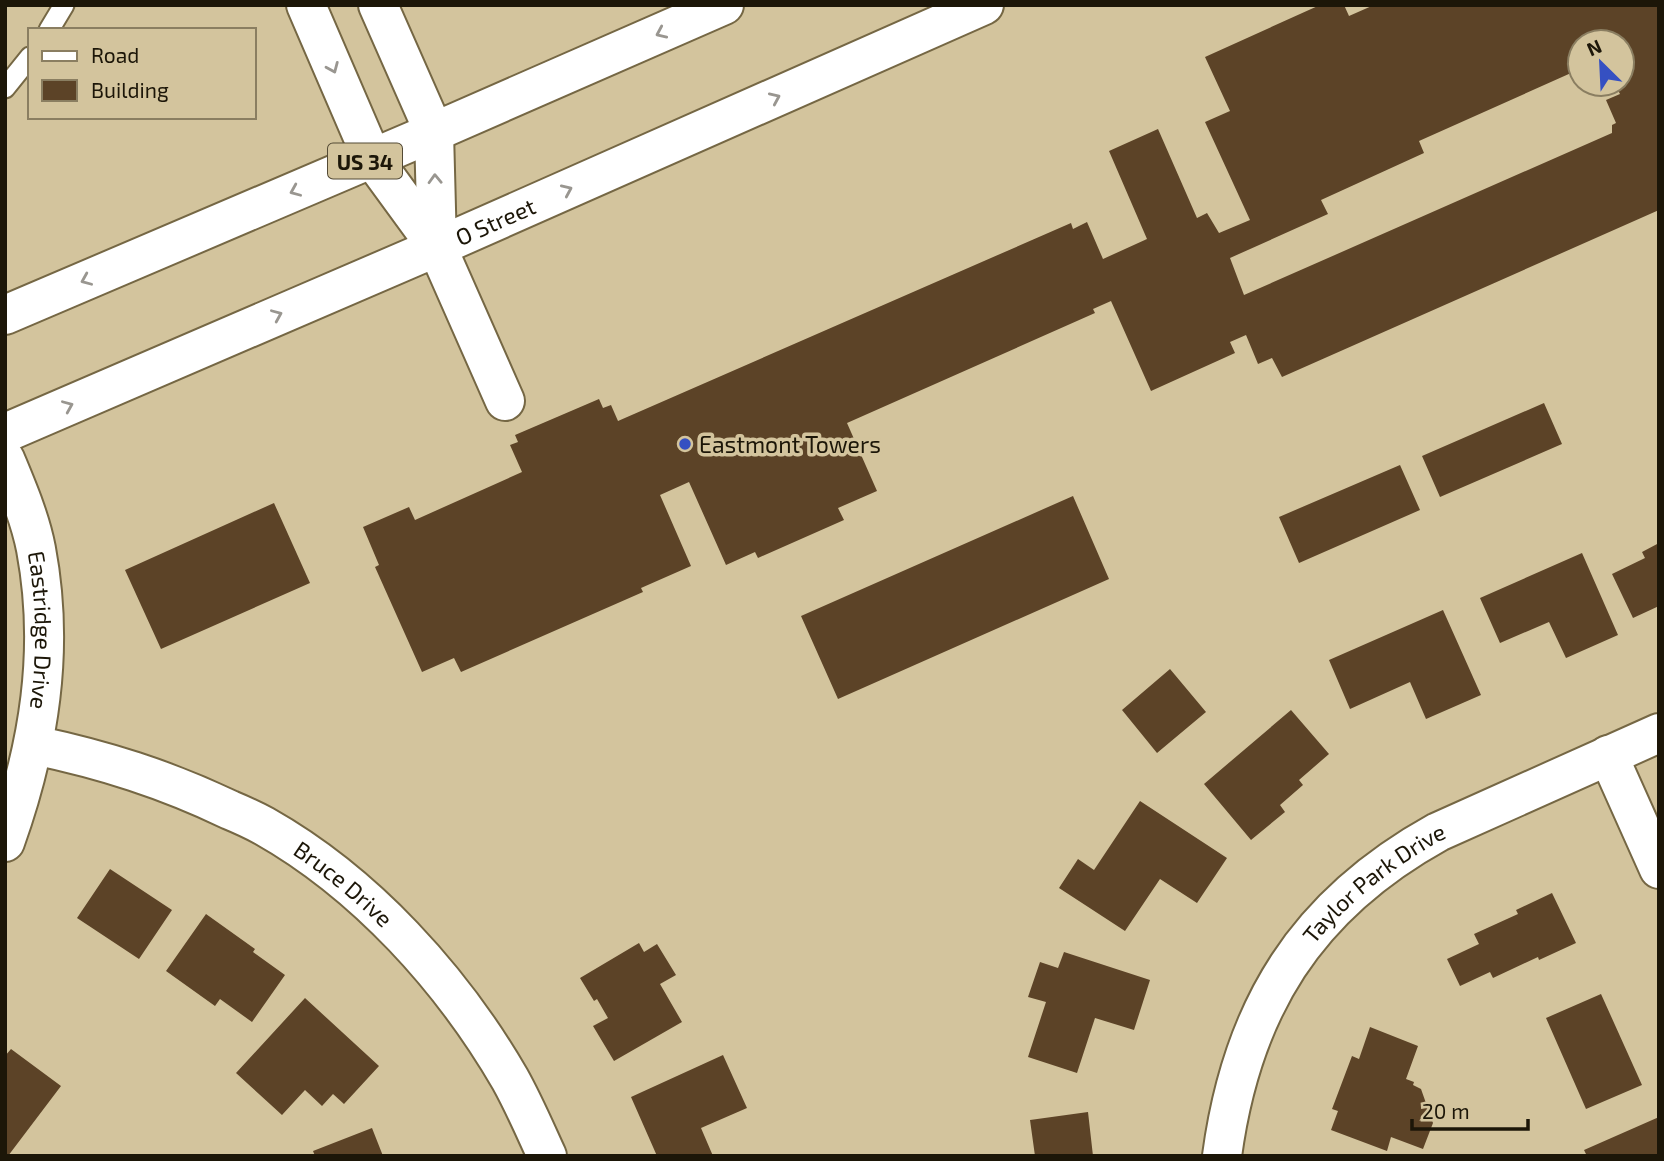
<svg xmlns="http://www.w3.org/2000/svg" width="1664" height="1161" font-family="'Exo 2',sans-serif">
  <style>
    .building { fill: #5c4327; fill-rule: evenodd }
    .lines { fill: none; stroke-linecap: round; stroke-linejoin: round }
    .lane-casing { stroke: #756744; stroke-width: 23 }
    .street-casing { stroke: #756744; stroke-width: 42 }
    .primary-casing { stroke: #756744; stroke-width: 42 }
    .lane { stroke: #fff; stroke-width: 19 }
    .street { stroke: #fff; stroke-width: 38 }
    .primary { stroke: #fff; stroke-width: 38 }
    .oneway { stroke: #999690 }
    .poi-dot { fill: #3550c2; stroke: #d3c49d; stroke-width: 2.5 }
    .labels { text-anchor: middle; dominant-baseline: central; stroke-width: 7; stroke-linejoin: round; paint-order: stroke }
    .shield { fill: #d3c49d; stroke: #534a35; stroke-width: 2 }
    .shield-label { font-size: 21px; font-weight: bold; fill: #1c1608 }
    .street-label { font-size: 23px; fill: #1c1608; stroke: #d3c49d }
    .poi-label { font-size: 23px; fill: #1c1608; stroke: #d3c49d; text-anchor: start }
  </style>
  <rect width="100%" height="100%" fill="#d3c49d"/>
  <path class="building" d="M1320 5H1344L1349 16 1374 5H1659V210L1282 377 1272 358 1258 364 1246 335 1230 342 1235 353 1151 391 1111 301 1093 309 1095 313 847 423 877 491 838 508 844 520 758 558 755 552 726 565 689 482 660 495 691 566 641 588 643 592 461 672 454 658 422 672 375 567 379 565 363 527 409 507 415 520 522 472 510 445 518 442 515 435 599 399 603 408 611 405 618 421 1071 223 1073 229 1087 222 1103 259 1147 239 1109 151 1158 129 1197 218 1207 213 1219 233 1250 220 1205 122 1230 111 1205 57ZM1580 42H1622V84H1615L1620 94 1606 100 1616 123 1612 125V133L1244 295 1230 258 1328 214 1321 200 1424 153 1419 141 1580 69Z
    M1544 403 1562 444 1440 497 1422 456Z
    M1400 465 1420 510 1299 563 1279 517Z
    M1073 496 1109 579 838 699 801 616Z
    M274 503 310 583 161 649 125 570Z
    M1659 543V606L1633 618 1612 574 1645 558 1642 552Z
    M1582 553 1618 635 1566 658 1549 622 1500 643 1480 598Z
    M1443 610 1481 695 1426 719 1410 682 1350 709 1329 660Z
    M1170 669 1206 712 1157 753 1122 710Z
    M1291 710 1329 754 1299 780 1303 785 1280 805 1285 812 1251 840 1204 784Z
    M1140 801 1227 858 1197 903 1160 879 1125 931 1059 888 1078 859 1094 870Z
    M110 869 172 910 139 959 77 918Z
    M1552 893 1576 943 1539 960 1538 957 1493 978 1490 972 1460 986 1447 959 1479 944 1474 934 1518 914 1516 910Z
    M206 914 255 949 253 952 285 975 252 1022 220 999 215 1006 166 971Z
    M639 943 644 952 657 944 676 975 660 984 682 1022 614 1061 593 1026 608 1018 597 999 594 1001 580 978Z
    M1064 952 1150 980 1134 1030 1095 1018 1077 1073 1028 1057 1046 1002 1028 997 1040 962 1058 968Z
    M1601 994 1642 1085 1586 1109 1546 1018Z
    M305 998 379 1066 344 1104 333 1094 322 1106 305 1090 282 1115 236 1073Z
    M1370 1027 1418 1046 1406 1079 1414 1082 1413 1085 1421 1089 1433 1123 1423 1149 1391 1137 1387 1151 1331 1130 1338 1111 1332 1109 1352 1056 1359 1059Z
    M11 1049 61 1086 8 1156H5V1056Z
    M723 1055 747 1108 701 1128 713 1156H657L631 1097Z
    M1088 1112 1093 1156H1035L1030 1120Z
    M1659 1117V1156H1587L1584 1150Z
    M372 1128 383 1156H315L313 1151Z"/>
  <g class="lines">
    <g class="lane-casing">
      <path id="lane" d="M49 30 64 5
        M5 88 30 57"/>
    </g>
    <g class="street-casing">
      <g id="street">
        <path d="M306 5 372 158 437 247 505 401"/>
        <path d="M378 5 434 132 437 247"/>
        <path id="s1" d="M5 459C17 488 30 518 36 549 55 650 39 747 5 842"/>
        <path id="s2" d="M34 745C105 760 165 779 230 810 242 815 253 820 264 826 365 883 452 979 510 1079 524 1104 535 1130 547 1156"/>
        <path d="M1608 755 1659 869"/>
        <path id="s3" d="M1222 1156C1242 1008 1306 905 1438 832L1659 733"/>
      </g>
    </g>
    <g class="primary-casing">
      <g id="primary">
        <path d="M5 315 434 132 724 5"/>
        <path id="s4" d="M5 433 437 247 984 5"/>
      </g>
    </g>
    <use href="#lane" class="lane"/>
    <use href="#street" class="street"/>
    <use href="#primary" class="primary"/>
  </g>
  <defs><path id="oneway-chevron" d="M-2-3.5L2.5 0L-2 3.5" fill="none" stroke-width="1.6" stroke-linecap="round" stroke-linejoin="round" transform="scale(1.75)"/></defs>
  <g class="oneway">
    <use href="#oneway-chevron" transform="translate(661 33) rotate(156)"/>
    <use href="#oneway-chevron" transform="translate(333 68) rotate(67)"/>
    <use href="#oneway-chevron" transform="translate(775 98) rotate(-24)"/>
    <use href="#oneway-chevron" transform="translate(435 179) rotate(-92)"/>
    <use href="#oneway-chevron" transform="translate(567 190) rotate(-24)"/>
    <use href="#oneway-chevron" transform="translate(295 191) rotate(157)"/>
    <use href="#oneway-chevron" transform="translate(86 280) rotate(157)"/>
    <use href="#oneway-chevron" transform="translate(277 315) rotate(-23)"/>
    <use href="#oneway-chevron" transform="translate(68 406) rotate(-23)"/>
  </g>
  <circle class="poi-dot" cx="685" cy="444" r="7"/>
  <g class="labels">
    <rect class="shield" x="328" y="143.5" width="74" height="35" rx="5"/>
    <g class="shield-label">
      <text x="365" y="161">US 34</text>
    </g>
    <g class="street-label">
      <text stroke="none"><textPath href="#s4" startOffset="534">O Street</textPath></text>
      <text stroke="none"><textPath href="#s1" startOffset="177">Eastridge Drive</textPath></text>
      <text stroke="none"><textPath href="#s2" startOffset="343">Bruce Drive</textPath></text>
      <text stroke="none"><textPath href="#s3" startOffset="324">Taylor Park Drive</textPath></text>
    </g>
    <g class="poi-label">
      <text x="699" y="444">Eastmont Towers</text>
    </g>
  </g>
  <rect width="1664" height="1161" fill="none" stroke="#1c1608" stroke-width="14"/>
  <rect x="28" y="28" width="228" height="91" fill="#d3c49d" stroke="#8a7e61" stroke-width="2"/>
  <rect x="42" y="51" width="35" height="10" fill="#ffffff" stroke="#8a7e61" stroke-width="2"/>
  <text x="91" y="63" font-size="21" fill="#1c1608">Road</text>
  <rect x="42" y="80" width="35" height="21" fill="#5c4327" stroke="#8a7e61" stroke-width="2"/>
  <text x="91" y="98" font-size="21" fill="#1c1608">Building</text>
  <g transform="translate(1601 63) rotate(336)"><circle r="33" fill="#d3c49d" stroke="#8a7e61" stroke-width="2"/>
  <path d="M0-5L12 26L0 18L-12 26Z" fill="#3550c2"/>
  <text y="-10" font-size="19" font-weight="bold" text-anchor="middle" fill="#1c1608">N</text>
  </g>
  <path d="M1412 1119v10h116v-10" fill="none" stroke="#1c1608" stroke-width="3.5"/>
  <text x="1422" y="1119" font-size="21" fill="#1c1608" stroke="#d3c49d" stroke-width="5" paint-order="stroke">20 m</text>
</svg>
